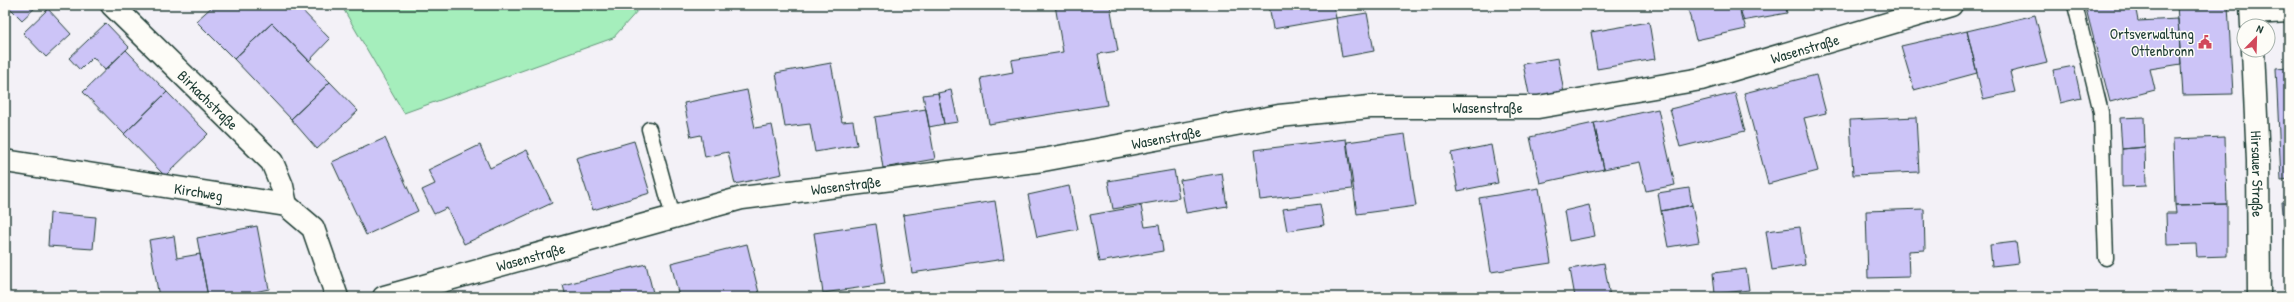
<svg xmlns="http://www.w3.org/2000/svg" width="2294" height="302" font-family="'Patrick Hand',sans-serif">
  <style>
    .green { fill: #a5eebc; stroke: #629678 }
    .building { fill: #ccc4f7; stroke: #1f3d34 }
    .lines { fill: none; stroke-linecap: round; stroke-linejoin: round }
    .lane-casing { stroke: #1f3d34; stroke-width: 17 }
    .street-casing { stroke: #1f3d34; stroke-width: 25 }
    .secondary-casing { stroke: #1f3d34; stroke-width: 25 }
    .lane { stroke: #fdfcf7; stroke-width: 14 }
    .street { stroke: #fdfcf7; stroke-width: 22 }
    .secondary { stroke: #fdfcf7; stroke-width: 22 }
    .labels { text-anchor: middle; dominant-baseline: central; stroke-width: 3; stroke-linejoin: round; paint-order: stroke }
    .poi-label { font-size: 15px; fill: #1f3d34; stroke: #fdfcf7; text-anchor: end }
    .street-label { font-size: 15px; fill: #1f3d34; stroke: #fdfcf7 }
  </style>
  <rect width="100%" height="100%" fill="#f3f1f7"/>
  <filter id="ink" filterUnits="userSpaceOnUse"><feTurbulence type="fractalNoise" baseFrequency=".025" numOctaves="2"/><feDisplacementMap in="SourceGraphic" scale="8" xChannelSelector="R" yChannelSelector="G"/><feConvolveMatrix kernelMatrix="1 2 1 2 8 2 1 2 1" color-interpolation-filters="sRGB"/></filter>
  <g filter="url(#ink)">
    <path class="green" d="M341 5H657L639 9 613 38 404 113Z"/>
    <path class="building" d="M7 5H38L22 20Z
      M214 5H297L330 39 309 61 272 23 234 59 196 21Z
      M1055 5H1110L1118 51 1098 54 1107 105 989 124 981 78 1013 72 1011 60 1063 52Z
      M1269 5H1333L1336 18 1273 29Z
      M1687 5H1739L1746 29 1696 40Z
      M1739 5H1785L1787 13 1742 21Z
      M2085 5H2135L2138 21 2178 19 2181 64 2150 69 2155 90 2110 102Z
      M2177 5H2228L2233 94 2183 95Z
      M48 9 71 34 46 57 23 33Z
      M1367 13 1374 51 1342 57 1336 18Z
      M2035 15 2047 63 2010 72 2015 92 1983 99 1967 31Z
      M1649 22 1655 59 1597 69 1591 32Z
      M106 23 129 47 105 70 93 57 80 70 69 58Z
      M272 23 330 82 291 119 234 59Z
      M1967 31 1977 73 1914 90 1901 46Z
      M126 50 167 92 124 134 83 92Z
      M1558 58 1564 93 1530 99 1523 64Z
      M831 63 842 122 853 121 857 145 815 152 810 124 785 127 776 73Z
      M2074 66 2081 98 2060 103 2053 70Z
      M2289 67V179L2281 180 2276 68Z
      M1816 75 1826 113 1804 118 1818 171 1768 184 1744 93Z
      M330 82 358 111 317 149 291 119Z
      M747 90 755 128 772 125 782 174 735 184 728 152 705 157 701 135 691 137 684 103Z
      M951 90 958 122 944 124 938 93Z
      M167 92 208 134 165 176 124 134Z
      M938 93 944 124 929 127 923 95Z
      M1735 93 1745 131 1680 147 1670 109Z
      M926 109 935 159 883 168 875 117Z
      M1658 109 1675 185 1646 191 1639 162 1604 169 1594 123Z
      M1916 117 1919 172 1853 175 1850 120Z
      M2144 117 2145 147 2122 149 2120 118Z
      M1594 123 1604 169 1540 183 1530 137Z
      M1405 134 1416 206 1357 214 1347 142Z
      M2225 137 2227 204 2175 205 2173 139Z
      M385 138 418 211 366 235 332 162Z
      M1346 139 1352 189 1260 200 1254 150Z
      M634 141 650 193 593 210 576 158Z
      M480 145 490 168 527 150 552 203 464 244 447 208 434 214 422 190 435 184 428 170Z
      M1491 145 1498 183 1458 191 1451 153Z
      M2145 147 2146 186 2122 187V149Z
      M1174 170 1179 198 1113 209 1108 181Z
      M1222 173 1227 206 1186 213 1180 180Z
      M1069 186 1078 229 1037 237 1028 195Z
      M1539 188 1551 263 1491 272 1479 198Z
      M1689 188 1692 205 1661 211 1658 193Z
      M995 201 1004 259 912 273 903 215Z
      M2289 201V255H2287L2282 202Z
      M1320 204 1324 225 1287 231 1283 209Z
      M2227 204V256L2197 257 2196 244 2167 245 2166 213H2176L2175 205Z
      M1589 205 1595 236 1569 241 1564 211Z
      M1692 205 1699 242 1668 247 1661 211Z
      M1141 206 1145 227 1159 225 1163 251 1099 262 1090 215Z
      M1924 209 1925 250 1908 251 1909 277 1868 278 1866 211Z
      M50 213 96 217 93 249 48 246Z
      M876 224 885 284 823 293 814 233Z
      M257 226 269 289 230 297H208L197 238Z
      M1800 227 1805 265 1772 270 1766 231Z
      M174 236 177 258 200 254 208 297H159L149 240Z
      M2016 242 2019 263 1992 266 1990 245Z
      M747 244 760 297H679L671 263Z
      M1604 263 1610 297H1575L1570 269Z
      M646 264 654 297H566L563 285Z
      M1746 269 1749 290 1715 294 1713 273Z"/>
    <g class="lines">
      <g class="lane-casing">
        <path id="lane" d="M2075 5 2101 112 2106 258
          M2252 17 2289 15
          M649 129 673 217"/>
      </g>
      <g class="street-casing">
        <g id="street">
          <path id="s1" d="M112 5 272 162 282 186 286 205"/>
          <path id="s2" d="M5 161 286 205 313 228 337 297"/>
          <path id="s3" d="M384 297 742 198 1043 160 1279 116 1370 107H1538L1701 79 1951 5"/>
        </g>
      </g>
      <g class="secondary-casing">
        <g id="secondary">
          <path d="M2251 5 2252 26"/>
          <path id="s4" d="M2253 50 2258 161 2259 297"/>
        </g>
      </g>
      <use href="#lane" class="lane"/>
      <use href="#street" class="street"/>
      <use href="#secondary" class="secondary"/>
    </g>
  </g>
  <defs>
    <g id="civic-bare" transform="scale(1.08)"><path d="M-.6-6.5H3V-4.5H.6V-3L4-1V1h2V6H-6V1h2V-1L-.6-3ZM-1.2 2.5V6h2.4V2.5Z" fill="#d1495b" stroke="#fdfcf7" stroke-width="2.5" paint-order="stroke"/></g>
  </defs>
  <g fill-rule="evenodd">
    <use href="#civic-bare" x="2205" y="42"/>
  </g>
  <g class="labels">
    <g class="poi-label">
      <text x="2194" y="33">Ortsverwaltung<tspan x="2194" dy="17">Ottenbronn</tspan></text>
    </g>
    <g class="street-label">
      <text stroke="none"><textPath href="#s3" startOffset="1448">Wasenstraße</textPath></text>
      <text stroke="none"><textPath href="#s1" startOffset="135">Birkachstraße</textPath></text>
      <text stroke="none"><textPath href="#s3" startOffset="1124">Wasenstraße</textPath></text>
      <text stroke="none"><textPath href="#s3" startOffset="800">Wasenstraße</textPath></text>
      <text stroke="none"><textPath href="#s4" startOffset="124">Hirsauer Straße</textPath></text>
      <text stroke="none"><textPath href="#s3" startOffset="476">Wasenstraße</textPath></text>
      <text stroke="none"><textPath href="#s2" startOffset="196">Kirchweg</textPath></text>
      <text stroke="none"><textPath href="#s3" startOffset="152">Wasenstraße</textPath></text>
    </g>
  </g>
  <rect width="2294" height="302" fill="none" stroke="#fdfcf7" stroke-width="20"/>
  <rect x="10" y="10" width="2274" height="282" fill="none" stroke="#1f3d34" stroke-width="1.5" filter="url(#ink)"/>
  <g transform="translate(2256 38) rotate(23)"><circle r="19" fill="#fdfcf7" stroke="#a4b0a9"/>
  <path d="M0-3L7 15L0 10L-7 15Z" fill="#d1495b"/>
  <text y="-6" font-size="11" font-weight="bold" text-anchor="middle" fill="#1f3d34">N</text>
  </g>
</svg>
